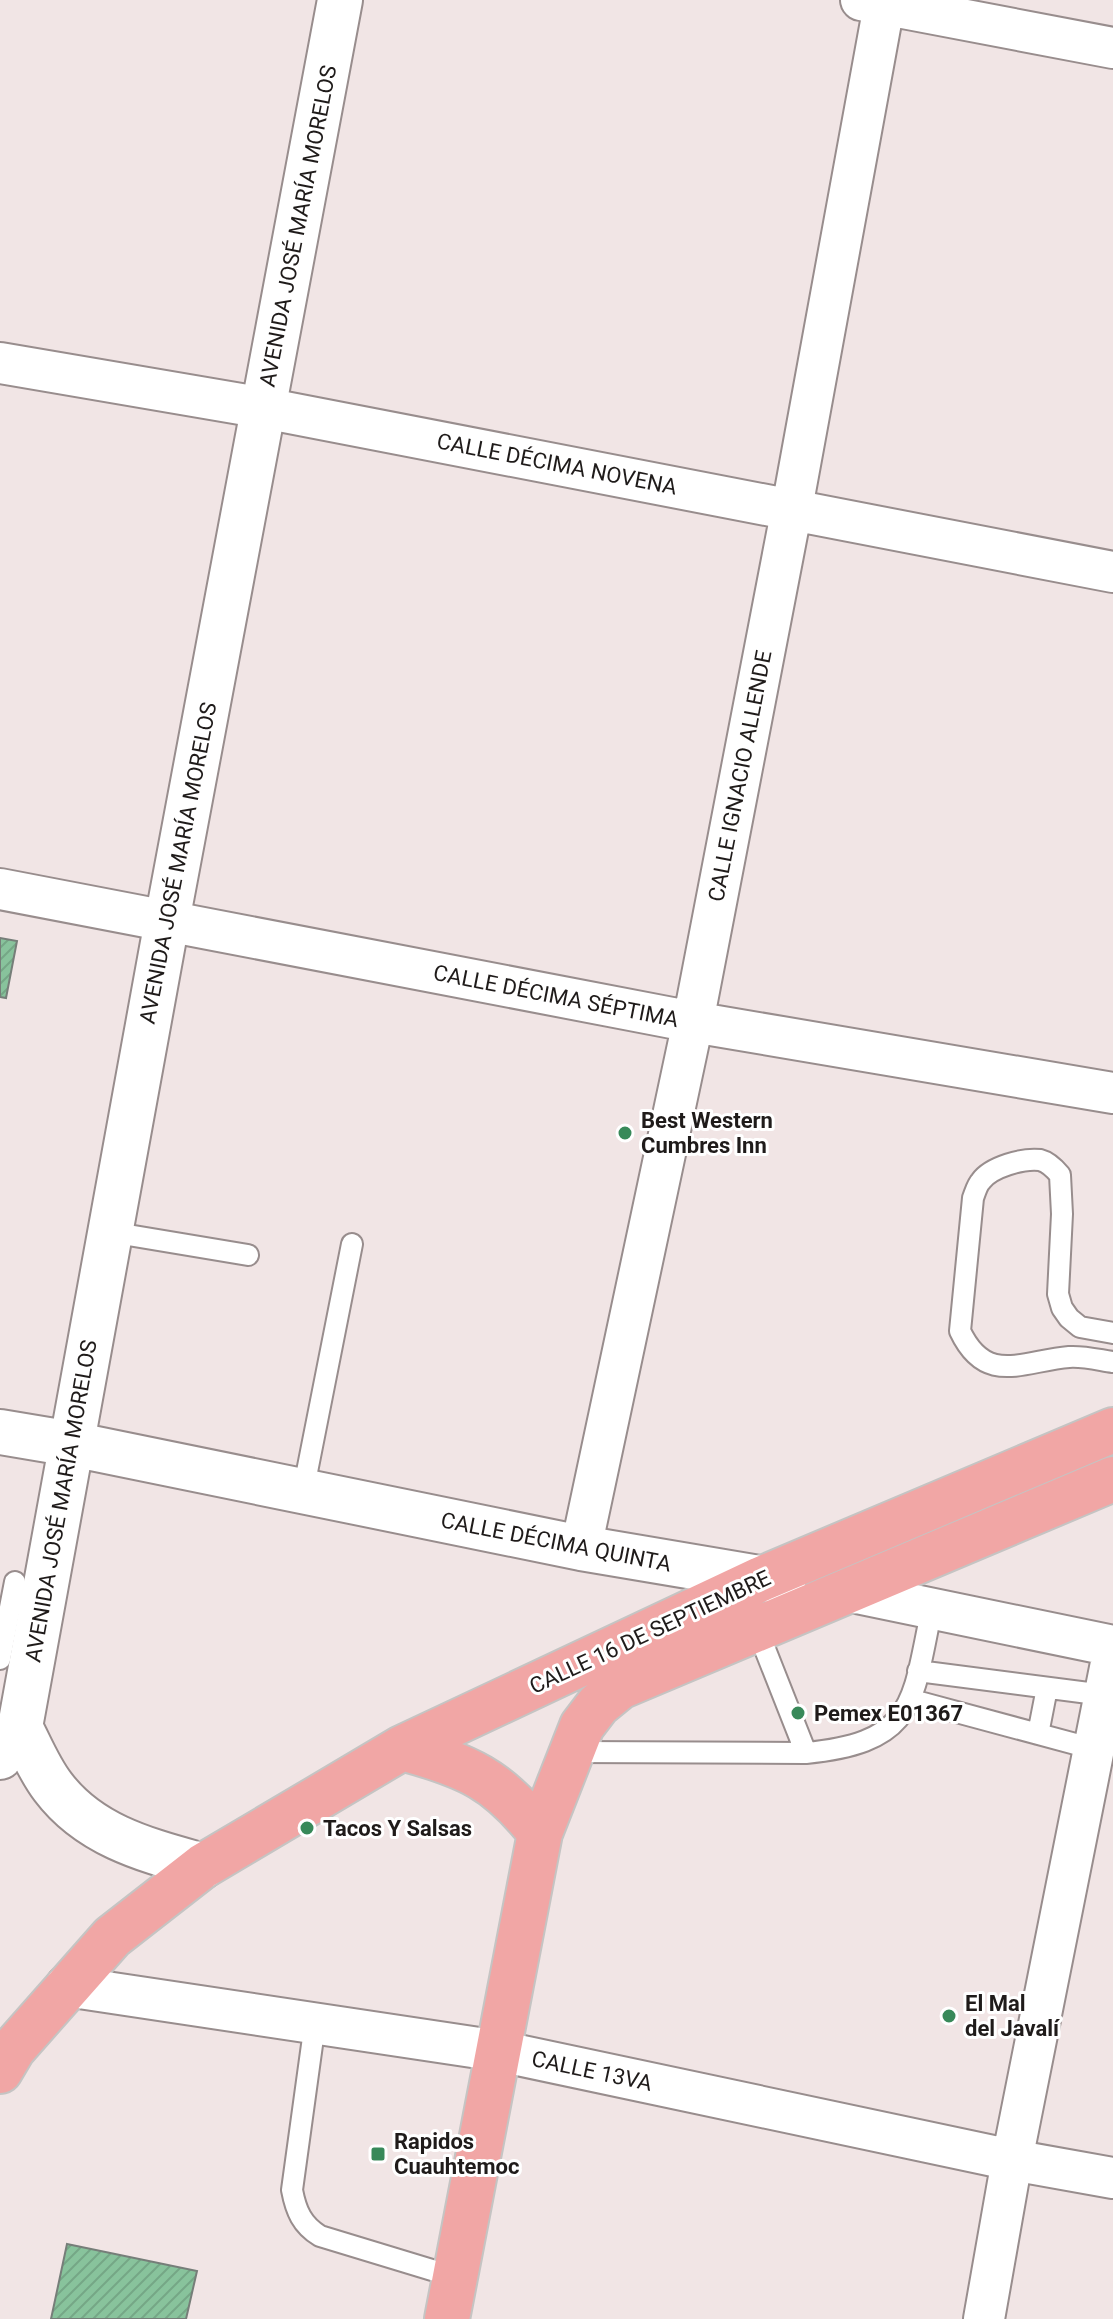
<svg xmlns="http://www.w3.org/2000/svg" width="1113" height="2319" font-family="Roboto,sans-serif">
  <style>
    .building { fill: url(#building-hatch); stroke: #767e79; stroke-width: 2 }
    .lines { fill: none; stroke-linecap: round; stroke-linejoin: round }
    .service-casing { stroke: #988d8d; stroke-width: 24 }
    .minor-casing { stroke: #988d8d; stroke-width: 44 }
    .secondary-casing { stroke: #988d8d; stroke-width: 48 }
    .primary-casing { stroke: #c5c4c3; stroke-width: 48 }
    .service { stroke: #fff; stroke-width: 20 }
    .minor { stroke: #fff; stroke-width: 40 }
    .secondary { stroke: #fff; stroke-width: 44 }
    .primary { stroke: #f1a6a5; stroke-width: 44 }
    .poi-dot { fill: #388959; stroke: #fff; stroke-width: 3 }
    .labels { text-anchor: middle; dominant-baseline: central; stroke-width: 6; stroke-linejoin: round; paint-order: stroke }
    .street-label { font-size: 22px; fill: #1f1b1a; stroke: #fff }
    .poi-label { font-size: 22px; font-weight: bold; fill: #1f1b1a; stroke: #fff; text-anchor: start }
  </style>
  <defs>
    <pattern id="building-hatch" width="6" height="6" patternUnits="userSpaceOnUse" patternTransform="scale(2)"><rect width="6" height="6" fill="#88c39c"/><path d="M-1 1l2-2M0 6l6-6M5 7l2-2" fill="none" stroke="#75a786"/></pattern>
  </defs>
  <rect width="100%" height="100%" fill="#f1e5e5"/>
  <path class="building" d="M0 938 17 941 6 998 0 997Z
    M67 2244 197 2271 186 2319H51Z"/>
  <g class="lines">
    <g class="service-casing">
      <path id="service" d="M110 1232 248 1255
        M1113 1333 1080 1327 1069 1318 1062 1308 1058 1294 1062 1214 1060 1175C1055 1169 1048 1162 1040 1160 1023 1158 991 1167 981 1181 977 1185 975 1193 973 1198L960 1331C986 1386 1022 1361 1069 1357 1084 1356 1099 1360 1113 1362
        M303 1492 352 1244
        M757 1629 806 1753
        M0 1659 15 1582
        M918 1671 1104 1695
        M912 1700 1094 1749
        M1038 1734 1047 1688
        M572 1752 806 1753C917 1742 912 1702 932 1608
        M315 2023 292 2190C296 2211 302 2225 320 2236L455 2277"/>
    </g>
    <g class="minor-casing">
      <path id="minor" d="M861 0 1113 48
        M0 363 264 408 1113 572
        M0 889 693 1022 1113 1093
        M581 1548 693 1022 792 508 885 0
        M847 1591 1113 1646
        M66 1986 499 2051 1012 2160 1113 2178
        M984 2319 1012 2160 1113 1653"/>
    </g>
    <g class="secondary-casing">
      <path id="secondary" d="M0 1432 72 1444 581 1548 783 1582
        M20 1727C30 1746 39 1769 53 1787 90 1836 146 1850 203 1866
        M0 1757 20 1727 167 921 340 0"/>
    </g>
    <g class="primary-casing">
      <path id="primary" d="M402 1748C468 1766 498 1779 540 1833
        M0 2071 13 2049 112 1937 203 1866 402 1748 761 1579 1113 1430
        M447 2319 540 1833 582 1726 598 1705 620 1687 1113 1479"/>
    </g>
    <use href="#service" class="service"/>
    <use href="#minor" class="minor"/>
    <use href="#secondary" class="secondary"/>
    <use href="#primary" class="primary"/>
  </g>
  <g class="poi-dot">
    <circle cx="625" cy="1133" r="8"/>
    <circle cx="798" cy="1713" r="8"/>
    <circle cx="307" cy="1828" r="8"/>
    <circle cx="949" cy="2016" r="8"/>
    <rect x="370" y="2146" width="16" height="16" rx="4"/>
  </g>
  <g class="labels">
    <g class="street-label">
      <text transform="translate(298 226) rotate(-79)">AVENIDA JOSÉ MARÍA MORELOS</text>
      <text transform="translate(557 464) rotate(11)">CALLE DÉCIMA NOVENA</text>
      <text transform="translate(740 776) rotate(-79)">CALLE IGNACIO ALLENDE</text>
      <text transform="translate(178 863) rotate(-79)">AVENIDA JOSÉ MARÍA MORELOS</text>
      <text transform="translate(556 996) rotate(11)">CALLE DÉCIMA SÉPTIMA</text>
      <text transform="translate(61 1501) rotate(-80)">AVENIDA JOSÉ MARÍA MORELOS</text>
      <text transform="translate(556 1542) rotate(11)">CALLE DÉCIMA QUINTA</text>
      <text transform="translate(650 1632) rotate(-25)">CALLE 16 DE SEPTIEMBRE</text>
      <text transform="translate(592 2071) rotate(12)">CALLE 13VA</text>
    </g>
    <g class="poi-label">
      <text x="641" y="1120">Best Western<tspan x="641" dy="25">Cumbres Inn</tspan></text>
      <text x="814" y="1713">Pemex E01367</text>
      <text x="323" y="1828">Tacos Y Salsas</text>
      <text x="965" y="2003">El Mal<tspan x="965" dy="25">del Javalí</tspan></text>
      <text x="394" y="2141">Rapidos<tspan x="394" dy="25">Cuauhtemoc</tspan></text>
    </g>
  </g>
</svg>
